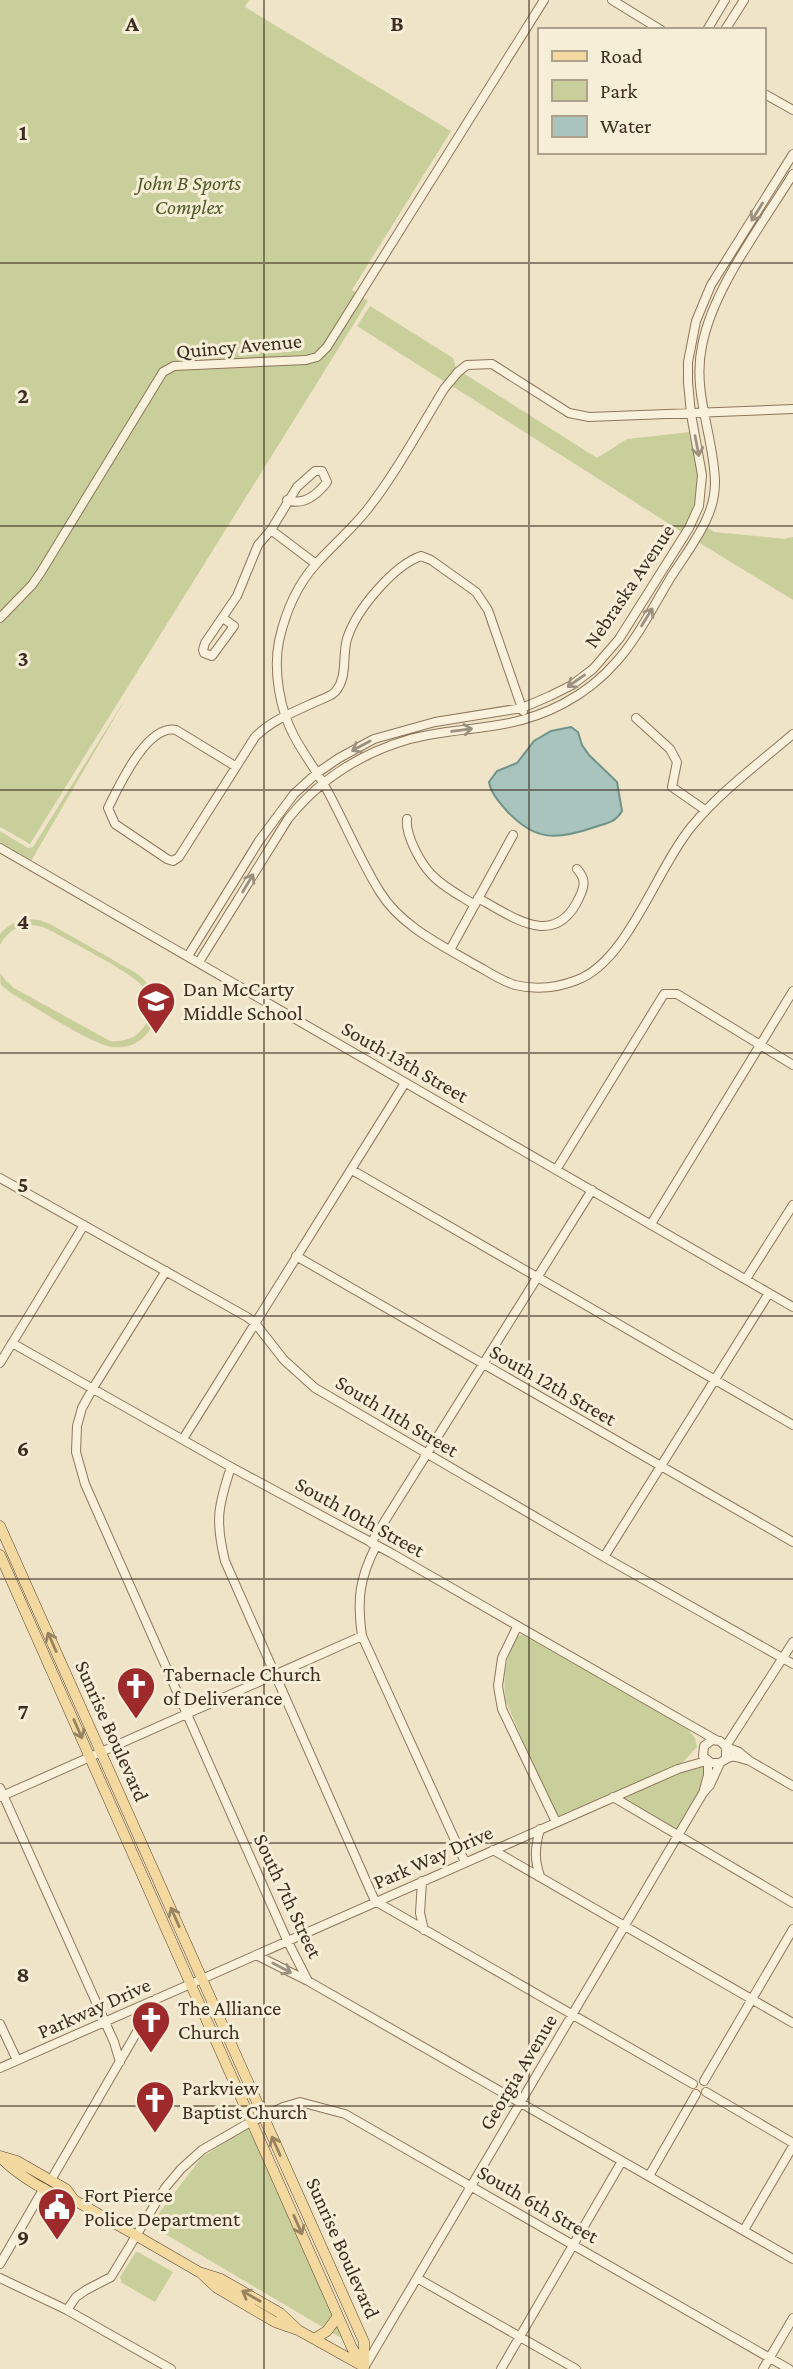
<svg xmlns="http://www.w3.org/2000/svg" width="793" height="2369" font-family="'Crimson Pro',serif">
  <style>
    .green { fill: #c9cf9b }
    .water { fill: #a9c4bc; stroke: #6f938a; stroke-width: 2 }
    .lines { fill: none; stroke-linecap: round; stroke-linejoin: round }
    .minor-casing { stroke: #8d765c; stroke-width: 10 }
    .major-casing { stroke: #5b4430; stroke-width: 11 }
    .minor { stroke: #faf1dc; stroke-width: 8 }
    .major { stroke: #f3d9a0; stroke-width: 10 }
    .oneway { stroke: #9c907e }
    .oneway2 { stroke: #988460 }
    .grid { fill: none; stroke: #3d2e20; stroke-width: 2; stroke-opacity: 0.55 }
    .labels { text-anchor: middle; dominant-baseline: central; stroke-width: 6; stroke-linejoin: round; paint-order: stroke }
    .park-label { font-size: 21px; font-style: italic; fill: #4d5a26; stroke: #f7eed8 }
    .street-label { font-size: 21px; fill: #3d2e20; stroke: #f7eed8 }
    .poi-label { font-size: 21px; fill: #3d2e20; stroke: #f7eed8; text-anchor: start }
    .grid-label { font-size: 23px; text-anchor: middle; font-weight: bold; fill: #3d2e20; stroke: #f7eed8; stroke-width: 6; stroke-linejoin: round; paint-order: stroke }
  </style>
  <rect width="100%" height="100%" fill="#f0e4c8"/>
  <path class="green" d="M0 0H249L245 7 451 131 352 290 368 301 30 844 0 827Z
    M370 306 453 358 456 368 445 382 357 326Z
    M463 373 597 458 627 439 691 432C698 472 704 494 682 532L452 386Z
    M707 527 714 532 786 539 787 538 793 537V600L698 542Z
    M129 693 31 861 0 844V831L28 848 33 847Z
    M26 919 39 920 50 924 136 973C171 997 156 1052 112 1047 91 1044 33 1006 11 993L1 985 0 973 6 981 14 988 110 1041C123 1042 135 1039 143 1028 152 1016 153 1000 144 988 133 972 68 941 48 929 28 921 10 926 0 945V934C8 925 16 921 26 919Z
    M523 1634 684 1725 695 1738 697 1747 684 1761 679 1764 561 1816 555 1815 506 1702C502 1678 506 1659 516 1637Z
    M705 1765 700 1790 675 1831 621 1798 683 1771Z
    M248 2127 346 2341 150 2225 201 2158Z
    M136 2252H138L173 2272 155 2302 122 2283 120 2277Z"/>
  <path class="water" d="M571 727 578 732 582 745 589 755 617 782 622 811C616 822 607 823 595 827 557 840 535 842 506 810 499 802 491 793 489 782L497 771 517 763 534 741 551 731Z"/>
  <g class="lines">
    <g class="minor-casing">
      <path id="minor" d="M612 0 661 30
        M707 30 725 0
        M725 30 744 0
        M763 93 793 110
        M793 409 589 417 569 413 492 364 467 365 458 372 444 389C419 430 396 473 367 510 351 530 332 546 316 564 297 585 285 614 279 641 273 671 280 710 294 736 304 755 317 771 327 790 345 823 360 860 380 892 401 926 441 945 474 964 487 971 501 981 515 985 536 990 557 988 577 980 628 961 656 869 692 826 721 791 758 764 793 734
        M271 530 316 564
        M0 618 32 585 41 572 163 372 174 366 306 360 317 357 327 347 544 0
        M223 618 234 626 212 656 204 653 203 650 205 643 237 596 258 545 271 530 297 487 315 471H322L327 482C317 495 304 506 287 500
        M636 718 670 749 677 762 672 787 705 810
        M235 766 176 730C147 724 119 786 108 808L115 824 167 859 173 861 179 857 255 737C271 721 291 713 311 704 319 700 330 697 335 692 348 678 342 656 347 639 356 610 393 566 421 556L431 560 476 592 488 610 523 711
        M407 819C405 835 421 864 432 875 443 887 461 896 475 905
        M0 848 793 1307
        M478 898C513 917 555 950 579 898 585 886 586 879 577 869
        M450 950 513 835
        M188 956 259 841 294 794 317 773 339 758 374 739 435 722 522 708 550 696 572 685 593 669 619 639 689 528 699 506 702 475 691 414 688 382V362L696 321 711 285 793 154
        M199 962 288 819C319 780 361 753 410 739 439 731 469 730 498 725 544 718 587 696 617 661 639 636 654 605 671 577 683 558 698 539 707 518 712 507 715 494 715 482 714 436 692 393 702 346 713 288 762 225 793 174
        M352 1170 793 1425
        M556 1170 664 994H677L793 1065
        M0 1178 247 1317 255 1323 284 1360 315 1388 604 1557 793 1664
        M651 1224 793 991
        M296 1256 793 1542
        M166 1271 93 1388 82 1408 77 1426 76 1452 85 1484 287 1940 308 1981 793 2259
        M746 1279 793 1205
        M12 1343 231 1467 391 1553 716 1740
        M0 1363 84 1225
        M183 1439 405 1083
        M231 1467C218 1506 215 1521 225 1561L375 1901 693 2084
        M371 1543 592 1190
        M376 1546C359 1579 357 1600 362 1636L465 1862
        M604 1557 769 1293
        M517 1627 502 1658 498 1686 502 1709 556 1822
        M726 1746 793 1642
        M726 1747 739 1752 750 1761 793 1786
        M726 1758V1747L720 1741 712 1740 704 1746 703 1756 711 1763H720C734 1753 735 1757 750 1761
        M0 1788 114 2042 120 2062
        M704 1790 708 1775V1762
        M0 1797 362 1636
        M613 1797 793 1903
        M540 1829C535 1847 534 1859 540 1876
        M493 1850 793 2023
        M422 1881 420 1913 424 1930
        M256 1955 306 1980
        M0 2024 17 2060
        M0 2068 678 1769 706 1761
        M704 2081 793 1929
        M706 2092 793 2143
        M649 2176 696 2094
        M51 2180 156 1999
        M744 2230 793 2146
        M0 2264 44 2188
        M0 2278 67 2310 171 2369
        M417 2278 576 2369
        M67 2310 76 2297 86 2290 111 2277 165 2188 181 2169 202 2150 247 2124 283 2107 300 2102 345 2114 789 2369
        M365 2366 703 1793 710 1785 720 1763
        M501 2369 622 2161
        M763 2369 793 2318"/>
    </g>
    <g class="major-casing">
      <path id="major" d="M0 1526 364 2342V2367
        M0 1555 338 2316 352 2348 364 2367
        M0 2156 17 2161 66 2189 74 2200 137 2236 199 2272 221 2279 280 2313 298 2330
        M0 2157C17 2174 51 2197 74 2200
        M202 2274 217 2288 275 2322 298 2330 361 2365
        M314 2339 327 2331 338 2316"/>
    </g>
    <use href="#minor" class="minor"/>
    <use href="#major" class="major"/>
  </g>
  <defs><path id="oneway-shaft" d="M-6 0H5M1.5-3L5.5 0L1.5 3" fill="none" stroke-width="1.6" stroke-linecap="round" stroke-linejoin="round" transform="scale(1.75)"/></defs>
  <g class="oneway">
    <use href="#oneway-shaft" transform="translate(757 212) rotate(122)"/>
    <use href="#oneway-shaft" transform="translate(697 446) rotate(79)"/>
    <use href="#oneway-shaft" transform="translate(647 617) rotate(-58)"/>
    <use href="#oneway-shaft" transform="translate(576 681) rotate(145)"/>
    <use href="#oneway-shaft" transform="translate(462 730) rotate(-8)"/>
    <use href="#oneway-shaft" transform="translate(361 746) rotate(152)"/>
    <use href="#oneway-shaft" transform="translate(248 883) rotate(-59)"/>
    <use href="#oneway-shaft" transform="translate(282 1968) rotate(28)"/>
  </g>
  <g class="oneway2">
    <use href="#oneway-shaft" transform="translate(52 1642) rotate(-114)"/>
    <use href="#oneway-shaft" transform="translate(78 1729) rotate(66)"/>
    <use href="#oneway-shaft" transform="translate(175 1917) rotate(-114)"/>
    <use href="#oneway-shaft" transform="translate(276 2146) rotate(-114)"/>
    <use href="#oneway-shaft" transform="translate(298 2225) rotate(66)"/>
    <use href="#oneway-shaft" transform="translate(251 2296) rotate(-150)"/>
  </g>
  <path class="grid" d="M264 0V2369M529 0V2369M0 263H793M0 526H793M0 790H793M0 1053H793M0 1316H793M0 1579H793M0 1843H793M0 2106H793"/>
  <defs>
    <g id="school-pin" transform="scale(2.0125)"><path d="M0 17L-7.5 6A9.5 9.5 0 1 1 7.5 6Z" fill="#9e2a2b" stroke="#f7eed8"/><path d="M0-5L7-2L0 1L-7-2ZM-4 1L0 2.5L4 1V4Q0 6-4 4Z" fill="#fff"/></g>
    <g id="church-pin" transform="scale(2.0125)"><path d="M0 17L-7.5 6A9.5 9.5 0 1 1 7.5 6Z" fill="#9e2a2b" stroke="#f7eed8"/><path d="M-1.2-6h2.4v3.5h3.3v2.4h-3.3V6h-2.4V-.1h-3.3v-2.4h3.3Z" fill="#fff"/></g>
    <g id="civic-pin" transform="scale(2.0125)"><path d="M0 17L-7.5 6A9.5 9.5 0 1 1 7.5 6Z" fill="#9e2a2b" stroke="#f7eed8"/><path d="M-.6-6.5H3V-4.5H.6V-3L4-1V1h2V6H-6V1h2V-1L-.6-3ZM-1.2 2.5V6h2.4V2.5Z" fill="#fff"/></g>
  </defs>
  <g fill-rule="evenodd">
    <use href="#school-pin" x="156" y="1001"/>
    <use href="#church-pin" x="136" y="1686"/>
    <use href="#church-pin" x="151" y="2020"/>
    <use href="#church-pin" x="155" y="2100"/>
    <use href="#civic-pin" x="57" y="2207"/>
  </g>
  <g class="labels">
    <g class="park-label">
      <text x="189" y="183">John B Sports<tspan x="189" dy="24">Complex</tspan></text>
    </g>
    <g class="street-label">
      <text transform="translate(239 346) rotate(-5)">Quincy Avenue</text>
      <text transform="translate(629 586) rotate(-56)">Nebraska Avenue</text>
      <text transform="translate(405 1062) rotate(30)">South 13th Street</text>
      <text transform="translate(553 1385) rotate(30)">South 12th Street</text>
      <text transform="translate(397 1416) rotate(31)">South 11th Street</text>
      <text transform="translate(360 1517) rotate(29)">South 10th Street</text>
      <text transform="translate(112 1731) rotate(66)">Sunrise Boulevard</text>
      <text transform="translate(433 1857) rotate(-24)">Park Way Drive</text>
      <text transform="translate(288 1896) rotate(65)">South 7th Street</text>
      <text transform="translate(94 2008) rotate(-24)">Parkway Drive</text>
      <text transform="translate(518 2072) rotate(-59)">Georgia Avenue</text>
      <text transform="translate(538 2204) rotate(30)">South 6th Street</text>
      <text transform="translate(343 2248) rotate(66)">Sunrise Boulevard</text>
    </g>
    <g class="poi-label">
      <text x="183" y="989">Dan McCarty<tspan x="183" dy="24">Middle School</tspan></text>
      <text x="163" y="1674">Tabernacle Church<tspan x="163" dy="24">of Deliverance</tspan></text>
      <text x="178" y="2008">The Alliance<tspan x="178" dy="24">Church</tspan></text>
      <text x="182" y="2088">Parkview<tspan x="182" dy="24">Baptist Church</tspan></text>
      <text x="84" y="2195">Fort Pierce<tspan x="84" dy="24">Police Department</tspan></text>
    </g>
  </g>
  <g class="grid-label">
    <text x="132" y="31">A</text>
    <text x="397" y="31">B</text>
    <text x="23" y="140">1</text>
    <text x="23" y="403">2</text>
    <text x="23" y="666">3</text>
    <text x="23" y="929">4</text>
    <text x="23" y="1192">5</text>
    <text x="23" y="1456">6</text>
    <text x="23" y="1719">7</text>
    <text x="23" y="1982">8</text>
    <text x="23" y="2245">9</text>
  </g>
  <rect x="538" y="28" width="228" height="126" fill="#f7eed8" stroke="#ada18e" stroke-width="2"/>
  <rect x="552" y="51" width="35" height="10" fill="#f3d9a0" stroke="#ada18e" stroke-width="2"/>
  <text x="600" y="63" font-size="21" fill="#3d2e20">Road</text>
  <rect x="552" y="80" width="35" height="21" fill="#c9cf9b" stroke="#ada18e" stroke-width="2"/>
  <text x="600" y="98" font-size="21" fill="#3d2e20">Park</text>
  <rect x="552" y="116" width="35" height="21" fill="#a9c4bc" stroke="#ada18e" stroke-width="2"/>
  <text x="600" y="133" font-size="21" fill="#3d2e20">Water</text>
</svg>
